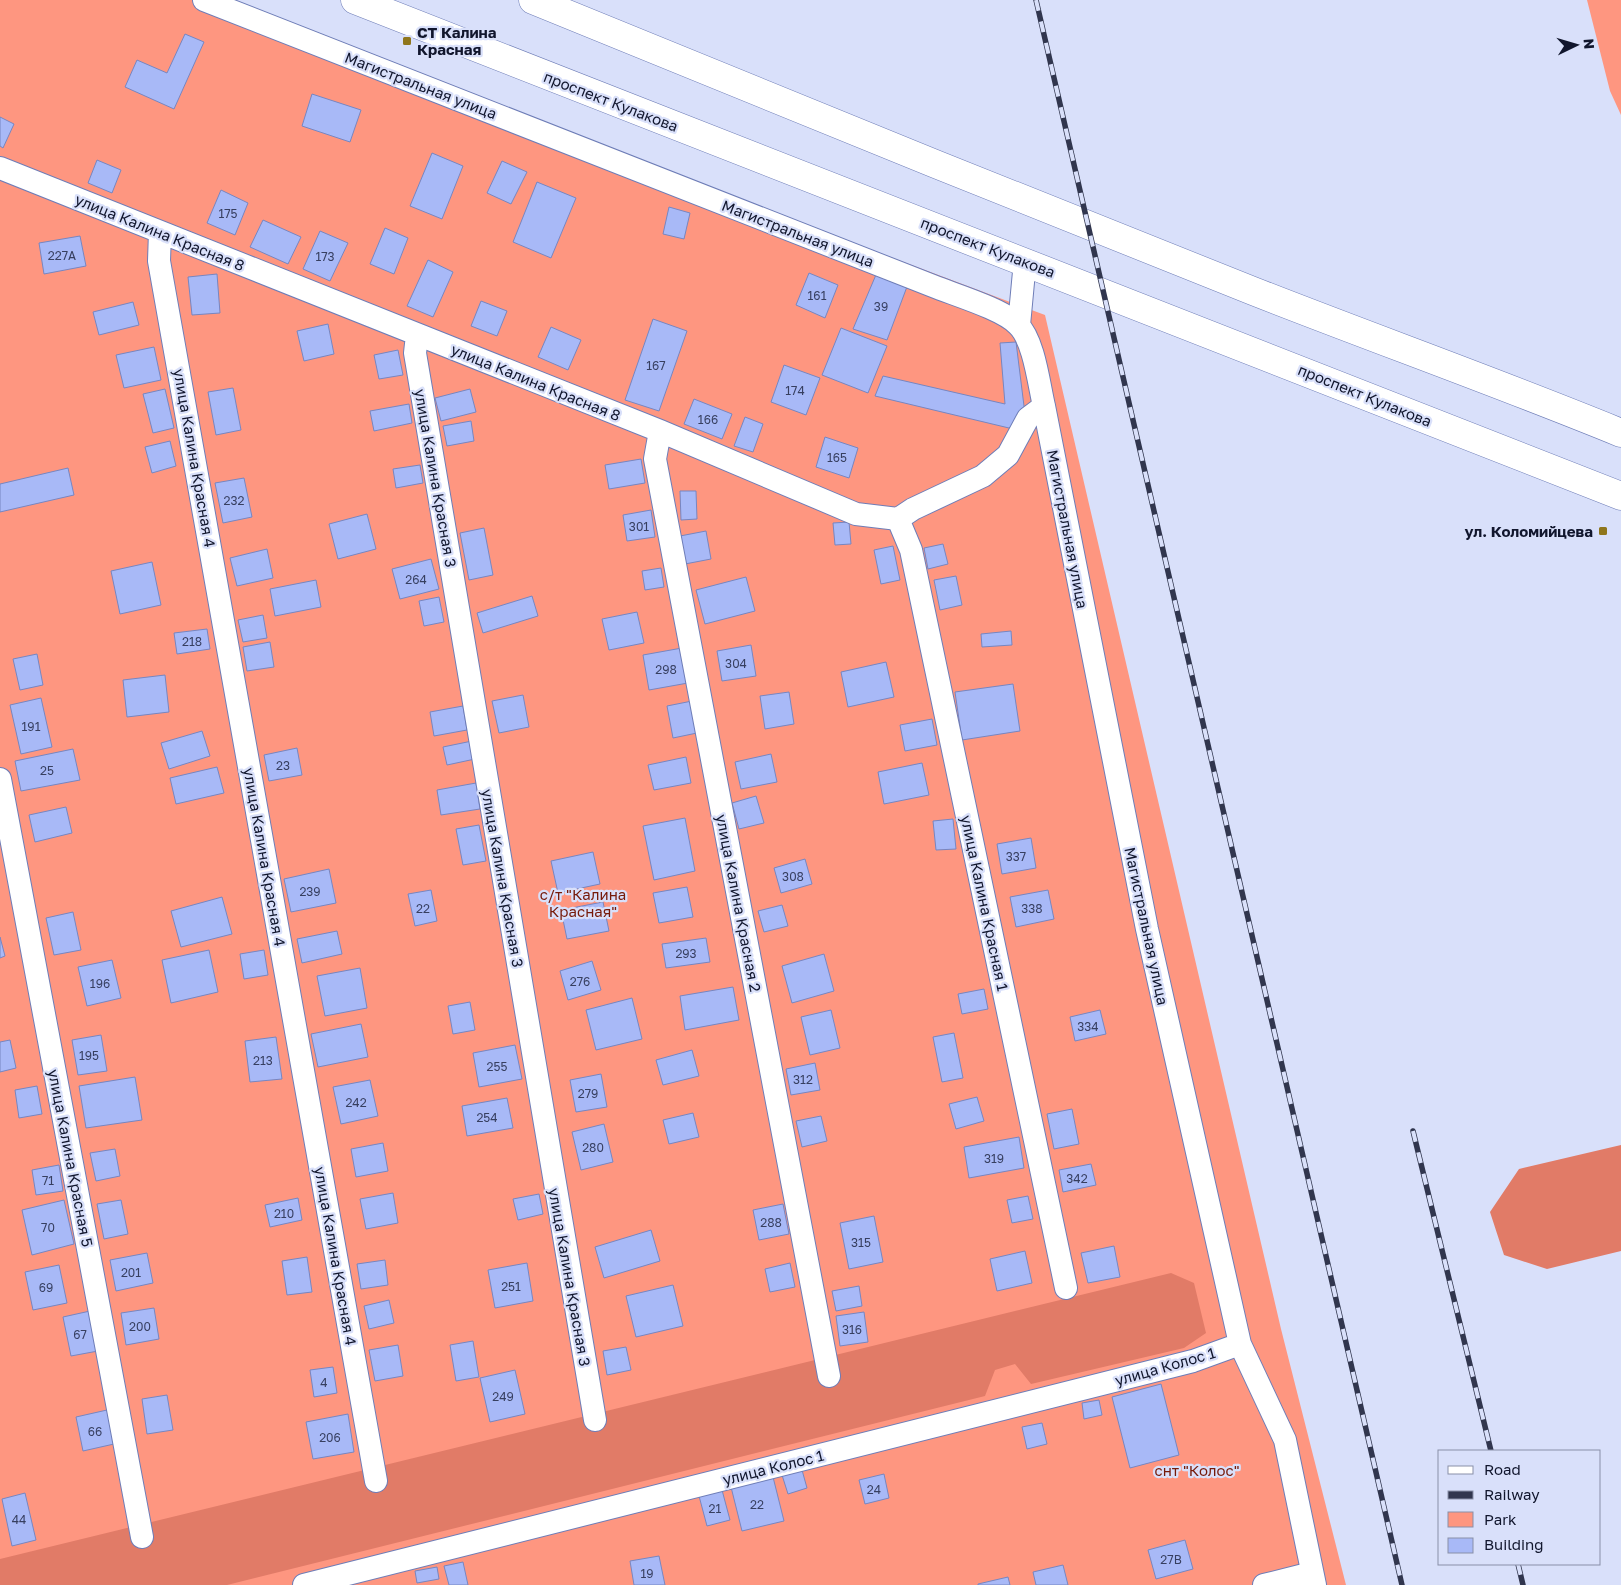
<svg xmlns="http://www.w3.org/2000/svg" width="1621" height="1585" font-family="'Golos Text',sans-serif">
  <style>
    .green { fill: #fe9680 }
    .forest { fill: #e17b67 }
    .building { fill: #a8b9f7; stroke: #7786c1 }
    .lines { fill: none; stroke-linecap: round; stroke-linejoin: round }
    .minor-casing { stroke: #6e7db7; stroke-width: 24 }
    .major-casing { stroke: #6e7db7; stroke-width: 29 }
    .minor { stroke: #fff; stroke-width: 22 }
    .major { stroke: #fff; stroke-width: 28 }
    .rail-casing { stroke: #31364e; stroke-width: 5.5 }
    .rail { stroke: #d9e0fa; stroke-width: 4; stroke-dasharray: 11; stroke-linecap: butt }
    .poi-dot { fill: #8f761c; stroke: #d9e0fa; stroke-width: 2 }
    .labels { text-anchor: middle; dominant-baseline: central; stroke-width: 4.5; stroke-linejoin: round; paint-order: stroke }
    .number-label { font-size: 12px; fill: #373f60 }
    .poi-label { font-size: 15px; font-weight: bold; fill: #11162d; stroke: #d9e0fa; text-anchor: start }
    .street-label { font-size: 15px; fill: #11162d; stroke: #d9e0fa }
    .park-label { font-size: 15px; fill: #761a09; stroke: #d9e0fa }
  </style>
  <rect width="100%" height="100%" fill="#d9e0fa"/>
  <path class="green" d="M0 0H205L1045 315 1281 1329 1346 1585H0Z
    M1587 0H1621V115L1610 91Z"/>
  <path class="forest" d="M1621 1145V1251L1547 1269 1504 1255 1490 1212 1519 1169Z
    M1171 1273 1194 1283 1206 1333 1184 1348 1031 1384 1015 1364 995 1370 985 1396 227 1585H0V1559Z"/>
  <path class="building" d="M185 34 204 42 174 109 125 87 137 60 167 73Z
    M312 94 361 110 350 142 302 126Z
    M0 117 14 124 3 148 0 146Z
    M432 153 463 166 442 219 410 206Z
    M97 160 121 170 112 193 88 183Z
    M502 161 527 172 511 204 487 193Z
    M537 182 576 198 551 258 513 242Z
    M221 190 248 203 235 235 207 223Z
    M669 207 690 213 684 239 663 234Z
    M263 220 301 237 288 264 250 247Z
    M385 228 408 238 394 274 370 264Z
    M320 231 348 243 330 281 303 269Z
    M80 236 86 266 44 274 39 243Z
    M428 260 453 272 433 317 407 306Z
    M878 270 908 284 887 340 853 329Z
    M809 273 838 285 825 318 796 305Z
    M217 274 220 313 192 315 188 277Z
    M481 301 507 311 497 336 471 326Z
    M133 302 139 325 99 335 93 312Z
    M653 319 687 331 659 411 625 400Z
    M328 324 334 354 304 361 297 331Z
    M551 327 581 340 568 370 538 357Z
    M841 328 887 346 868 393 822 375Z
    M1016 342 1025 414 1009 428 875 396 883 376 1005 404 1000 343Z
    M154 347 161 380 124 388 116 355Z
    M398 350 403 375 379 379 374 355Z
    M784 365 820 378 806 415 771 402Z
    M233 388 241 430 216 435 208 392Z
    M165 389 174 428 153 433 143 394Z
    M470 389 476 412 441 421 435 398Z
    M694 399 732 414 722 439 684 424Z
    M409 404 412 423 374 431 370 411Z
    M745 417 763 424 753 452 734 446Z
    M471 421 474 441 447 446 443 426Z
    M825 437 858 448 849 478 816 467Z
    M170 441 176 466 152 473 145 447Z
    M641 459 645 483 609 489 605 465Z
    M420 465 423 483 396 488 393 469Z
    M68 468 74 495 0 512V484Z
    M244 478 252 517 223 523 215 483Z
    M680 491H696L697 519 681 520Z
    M651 510 655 537 627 541 623 515Z
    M367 514 376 549 338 559 329 524Z
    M849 522 851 544 835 545 833 523Z
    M484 528 493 575 469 580 460 533Z
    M706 531 711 559 685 564 680 536Z
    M943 544 948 564 928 569 924 548Z
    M893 546 900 580 881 584 874 550Z
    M267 549 273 578 237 586 230 558Z
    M431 559 439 589 400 599 392 569Z
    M152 562 161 605 120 614 111 571Z
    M661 568 664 587 645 590 642 571Z
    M956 576 962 605 940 610 934 580Z
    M746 577 755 611 705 624 696 590Z
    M316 580 321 607 275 616 270 589Z
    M532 596 538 616 483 633 477 613Z
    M439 597 444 622 424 626 419 601Z
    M637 612 644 643 609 650 602 619Z
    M263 615 267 638 243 642 238 620Z
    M207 629 210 649 177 654 174 633Z
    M1011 631 1012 645 982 647 981 634Z
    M270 642 274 667 247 671 243 647Z
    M751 645 756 676 722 681 717 651Z
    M682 648 688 683 649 690 643 655Z
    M37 654 43 685 20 690 13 659Z
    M886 662 894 697 848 707 841 672Z
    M165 675 169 712 127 717 123 680Z
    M1013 684 1020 731 962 740 955 692Z
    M789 692 794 724 765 729 760 696Z
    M523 695 529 727 499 733 492 701Z
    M41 698 52 747 21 754 10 705Z
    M692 701 697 733 673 738 667 706Z
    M463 706 467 730 434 736 430 712Z
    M932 719 937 745 905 751 900 725Z
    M202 731 210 756 169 769 161 743Z
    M472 741 475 759 447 765 443 747Z
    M297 748 302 775 269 781 264 755Z
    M73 749 80 780 21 791 15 761Z
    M771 754 777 782 741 789 735 762Z
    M686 757 691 783 654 790 648 765Z
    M922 763 929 795 884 804 878 772Z
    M217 767 224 793 176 804 170 778Z
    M476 783 480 809 441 815 437 790Z
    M756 796 764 823 739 829 732 803Z
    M66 807 72 833 35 842 29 815Z
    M685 818 695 871 654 880 643 826Z
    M953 819 956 849 936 850 933 821Z
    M479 825 486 861 463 865 456 829Z
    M1031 838 1036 868 1002 874 997 844Z
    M593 852 600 884 558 893 551 861Z
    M805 859 812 884 781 893 774 868Z
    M329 869 336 903 291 912 284 879Z
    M687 887 693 917 659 923 653 893Z
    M431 890 437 921 415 926 408 894Z
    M1048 890 1054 919 1016 927 1010 897Z
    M222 897 232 934 181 947 171 911Z
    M603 902 609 931 567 939 561 910Z
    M782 905 788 926 764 932 758 911Z
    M73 912 81 950 54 955 46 918Z
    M337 931 342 954 302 963 297 939Z
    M0 937 5 956 0 958Z
    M706 938 710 962 666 968 662 944Z
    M209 950 218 992 171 1003 162 960Z
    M264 950 268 975 244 979 240 954Z
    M824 954 834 991 792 1003 782 966Z
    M112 960 121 998 87 1006 78 967Z
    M592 961 601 990 568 1000 560 971Z
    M360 968 367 1008 325 1016 317 976Z
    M733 987 739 1020 685 1030 680 996Z
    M984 989 988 1009 962 1014 958 994Z
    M632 998 642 1039 596 1050 586 1010Z
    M470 1002 475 1030 453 1034 448 1006Z
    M831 1010 840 1048 810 1055 801 1017Z
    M1100 1010 1106 1034 1075 1041 1070 1017Z
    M361 1024 368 1057 318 1067 311 1034Z
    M954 1033 963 1078 942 1082 933 1037Z
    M101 1035 107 1071 78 1075 72 1040Z
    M276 1037 282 1079 250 1082 245 1041Z
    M10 1040 16 1068 0 1072V1042Z
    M515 1045 522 1079 479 1087 473 1053Z
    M692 1050 699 1076 663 1085 656 1060Z
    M815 1063 820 1090 791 1095 786 1069Z
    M601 1074 607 1107 576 1112 570 1080Z
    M135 1077 142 1120 86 1128 79 1086Z
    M370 1080 378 1116 341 1124 333 1087Z
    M37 1086 42 1114 19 1118 15 1090Z
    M977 1097 984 1121 956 1129 949 1104Z
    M507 1098 513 1128 467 1136 462 1106Z
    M1072 1109 1079 1144 1054 1149 1047 1114Z
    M693 1113 699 1137 669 1144 663 1120Z
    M821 1116 827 1141 802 1147 796 1121Z
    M604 1124 613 1162 581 1170 572 1132Z
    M1019 1137 1024 1168 969 1178 964 1147Z
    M383 1143 388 1171 356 1177 351 1149Z
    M115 1149 120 1176 96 1181 90 1153Z
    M1091 1164 1096 1185 1063 1192 1059 1170Z
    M59 1165 63 1191 36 1195 32 1170Z
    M393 1193 398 1223 366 1229 360 1199Z
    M539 1194 543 1214 518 1220 513 1199Z
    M1028 1196 1033 1219 1012 1223 1007 1200Z
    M298 1198 302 1220 270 1227 265 1205Z
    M64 1200 74 1244 32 1255 22 1210Z
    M121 1200 128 1234 104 1239 97 1204Z
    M783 1204 789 1234 759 1240 753 1210Z
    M874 1216 883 1262 849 1269 840 1223Z
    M651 1230 660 1261 604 1278 595 1247Z
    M1114 1246 1120 1277 1088 1283 1081 1253Z
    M1025 1251 1032 1283 997 1291 990 1259Z
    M147 1253 153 1283 116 1291 110 1260Z
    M307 1257 312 1292 287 1295 282 1261Z
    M385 1260 388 1285 361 1289 357 1264Z
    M527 1263 533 1301 495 1308 488 1270Z
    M790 1263 795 1287 770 1292 765 1269Z
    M59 1265 67 1303 33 1310 25 1272Z
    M673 1285 683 1326 636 1337 626 1296Z
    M859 1286 862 1306 836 1311 832 1291Z
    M389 1300 394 1323 369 1329 364 1306Z
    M154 1308 159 1339 126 1345 121 1313Z
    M90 1311 98 1351 71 1356 63 1317Z
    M864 1312 868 1342 840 1346 836 1316Z
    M473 1341 479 1377 456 1381 450 1345Z
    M398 1345 403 1376 375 1381 369 1350Z
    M626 1347 631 1370 607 1375 603 1351Z
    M333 1367 337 1393 314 1397 310 1370Z
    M515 1370 525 1414 490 1422 480 1378Z
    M1161 1384 1179 1455 1130 1468 1112 1397Z
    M167 1395 173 1430 147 1434 142 1399Z
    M1099 1400 1102 1415 1084 1419 1082 1403Z
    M107 1410 114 1444 83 1451 76 1417Z
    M348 1414 354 1452 313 1459 306 1422Z
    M1042 1423 1047 1444 1027 1449 1022 1427Z
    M802 1470 807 1488 788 1494 782 1475Z
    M884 1474 889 1498 865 1504 859 1480Z
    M773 1477 784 1521 742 1531 731 1487Z
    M722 1490 730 1520 707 1526 699 1496Z
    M25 1493 36 1540 12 1546 2 1499Z
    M1185 1540 1193 1569 1156 1579 1148 1550Z
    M659 1556 665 1585H634L630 1561Z
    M463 1562 468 1585H449L444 1566Z
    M1063 1565 1068 1585H1036L1033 1572Z
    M437 1567 439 1579 417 1583 415 1571Z
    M1008 1577 1010 1585H978V1584Z"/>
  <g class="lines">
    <g class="minor-casing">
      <path id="minor" d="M204 0 933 286C955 295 1003 309 1018 325 1034 340 1039 385 1044 406L1147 929 1240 1344 1285 1440 1315 1585
        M0 168 660 431 856 514 898 519 913 509 983 476 1008 455 1028 418 1044 406
        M160 232 159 261 376 1481
        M1019 325 1025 261
        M417 335 415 353 595 1420
        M660 431 655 459 829 1376
        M898 519 911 550 1066 1288
        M0 779 142 1537
        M304 1585 1193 1361 1240 1344
        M1264 1585 1312 1573"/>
    </g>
    <g class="major-casing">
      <path id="major" d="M355 0 1621 496
        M533 0C773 98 1012 196 1253 291 1375 339 1499 383 1621 433"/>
    </g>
    <use href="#minor" class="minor"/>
    <use href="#major" class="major"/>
    <g class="rail-casing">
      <path id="rail" d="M1036 0 1402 1585
        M1413 1131 1491 1451
        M1518 1564 1523 1585"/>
    </g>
    <use href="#rail" class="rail"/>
  </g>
  <g class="poi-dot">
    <rect x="402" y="36" width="10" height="10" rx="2.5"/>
    <rect x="1598" y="526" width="10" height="10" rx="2.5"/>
  </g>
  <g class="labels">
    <g class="number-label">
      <text x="228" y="213">175</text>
      <text x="62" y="255">227А</text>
      <text x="325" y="256">173</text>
      <text x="817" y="295">161</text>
      <text x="881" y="306">39</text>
      <text x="656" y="365">167</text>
      <text x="795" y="390">174</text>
      <text x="708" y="419">166</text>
      <text x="837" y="457">165</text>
      <text x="234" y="500">232</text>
      <text x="639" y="526">301</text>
      <text x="416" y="579">264</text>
      <text x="192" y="641">218</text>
      <text x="736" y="663">304</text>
      <text x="666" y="669">298</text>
      <text x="31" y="726">191</text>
      <text x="283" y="765">23</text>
      <text x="47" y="770">25</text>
      <text x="1016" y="856">337</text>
      <text x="793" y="876">308</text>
      <text x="310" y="891">239</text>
      <text x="423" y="908">22</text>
      <text x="1032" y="908">338</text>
      <text x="686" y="953">293</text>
      <text x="580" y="981">276</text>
      <text x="100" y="983">196</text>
      <text x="1088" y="1026">334</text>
      <text x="89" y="1055">195</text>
      <text x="263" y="1060">213</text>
      <text x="497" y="1066">255</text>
      <text x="803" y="1079">312</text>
      <text x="588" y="1093">279</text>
      <text x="356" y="1102">242</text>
      <text x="487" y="1117">254</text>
      <text x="593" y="1147">280</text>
      <text x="994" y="1158">319</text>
      <text x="1077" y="1178">342</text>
      <text x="48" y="1180">71</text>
      <text x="284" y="1213">210</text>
      <text x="771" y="1222">288</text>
      <text x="48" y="1227">70</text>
      <text x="861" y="1242">315</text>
      <text x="131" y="1272">201</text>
      <text x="511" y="1286">251</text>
      <text x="46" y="1287">69</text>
      <text x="140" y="1326">200</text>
      <text x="852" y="1329">316</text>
      <text x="80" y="1334">67</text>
      <text x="324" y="1382">4</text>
      <text x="503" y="1396">249</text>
      <text x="95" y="1431">66</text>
      <text x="330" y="1437">206</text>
      <text x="874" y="1489">24</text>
      <text x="757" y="1504">22</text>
      <text x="715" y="1508">21</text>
      <text x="19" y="1519">44</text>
      <text x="1171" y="1559">27В</text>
      <text x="647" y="1573">19</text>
    </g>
    <g class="poi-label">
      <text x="417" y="32">СТ Калина<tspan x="417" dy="17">Красная</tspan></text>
      <text x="1593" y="531" text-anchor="end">ул. Коломийцева</text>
    </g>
    <g class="street-label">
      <text transform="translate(421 85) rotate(21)">Магистральная улица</text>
      <text transform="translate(611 101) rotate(21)">проспект Кулакова</text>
      <text transform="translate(160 232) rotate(22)">улица Калина Красная 8</text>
      <text transform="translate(798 233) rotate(21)">Магистральная улица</text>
      <text transform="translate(988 247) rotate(21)">проспект Кулакова</text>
      <text transform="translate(536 382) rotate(22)">улица Калина Красная 8</text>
      <text transform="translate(1365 395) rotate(22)">проспект Кулакова</text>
      <text transform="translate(195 458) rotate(80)">улица Калина Красная 4</text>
      <text transform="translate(436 478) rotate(80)">улица Калина Красная 3</text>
      <text transform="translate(1068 529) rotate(79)">Магистральная улица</text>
      <text transform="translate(265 857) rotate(80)">улица Калина Красная 4</text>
      <text transform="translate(503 878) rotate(80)">улица Калина Красная 3</text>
      <text transform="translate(739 903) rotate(79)">улица Калина Красная 2</text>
      <text transform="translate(985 903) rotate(78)">улица Калина Красная 1</text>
      <text transform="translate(1147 926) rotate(78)">Магистральная улица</text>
      <text transform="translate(71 1158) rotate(79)">улица Калина Красная 5</text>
      <text transform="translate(336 1256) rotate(80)">улица Калина Красная 4</text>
      <text transform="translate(570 1277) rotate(80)">улица Калина Красная 3</text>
      <text transform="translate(1165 1366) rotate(-16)">улица Колос 1</text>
      <text transform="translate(773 1467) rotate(-14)">улица Колос 1</text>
    </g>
    <g class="park-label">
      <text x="583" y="894">с/т "Калина<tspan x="583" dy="17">Красная"</tspan></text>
      <text x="1197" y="1470">снт "Колос"</text>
    </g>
  </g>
  <rect x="1438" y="1450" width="162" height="115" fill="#d9e0fa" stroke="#898fa8"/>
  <rect x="1448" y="1466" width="25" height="8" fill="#ffffff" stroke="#898fa8"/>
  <text x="1484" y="1475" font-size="15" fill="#11162d">Road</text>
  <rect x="1448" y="1491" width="25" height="8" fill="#31364e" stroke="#898fa8"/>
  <text x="1484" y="1500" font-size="15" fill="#11162d">Railway</text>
  <rect x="1448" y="1512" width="25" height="15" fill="#fe9680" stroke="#898fa8"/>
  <text x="1484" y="1525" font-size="15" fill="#11162d">Park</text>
  <rect x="1448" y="1538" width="25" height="15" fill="#a8b9f7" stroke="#898fa8"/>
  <text x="1484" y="1550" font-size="15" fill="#11162d">Building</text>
  <g transform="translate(1576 45) rotate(85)" stroke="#d9e0fa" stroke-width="4" paint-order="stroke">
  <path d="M0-4L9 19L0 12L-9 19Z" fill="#11162d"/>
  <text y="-8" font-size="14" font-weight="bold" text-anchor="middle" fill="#11162d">N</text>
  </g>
</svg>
